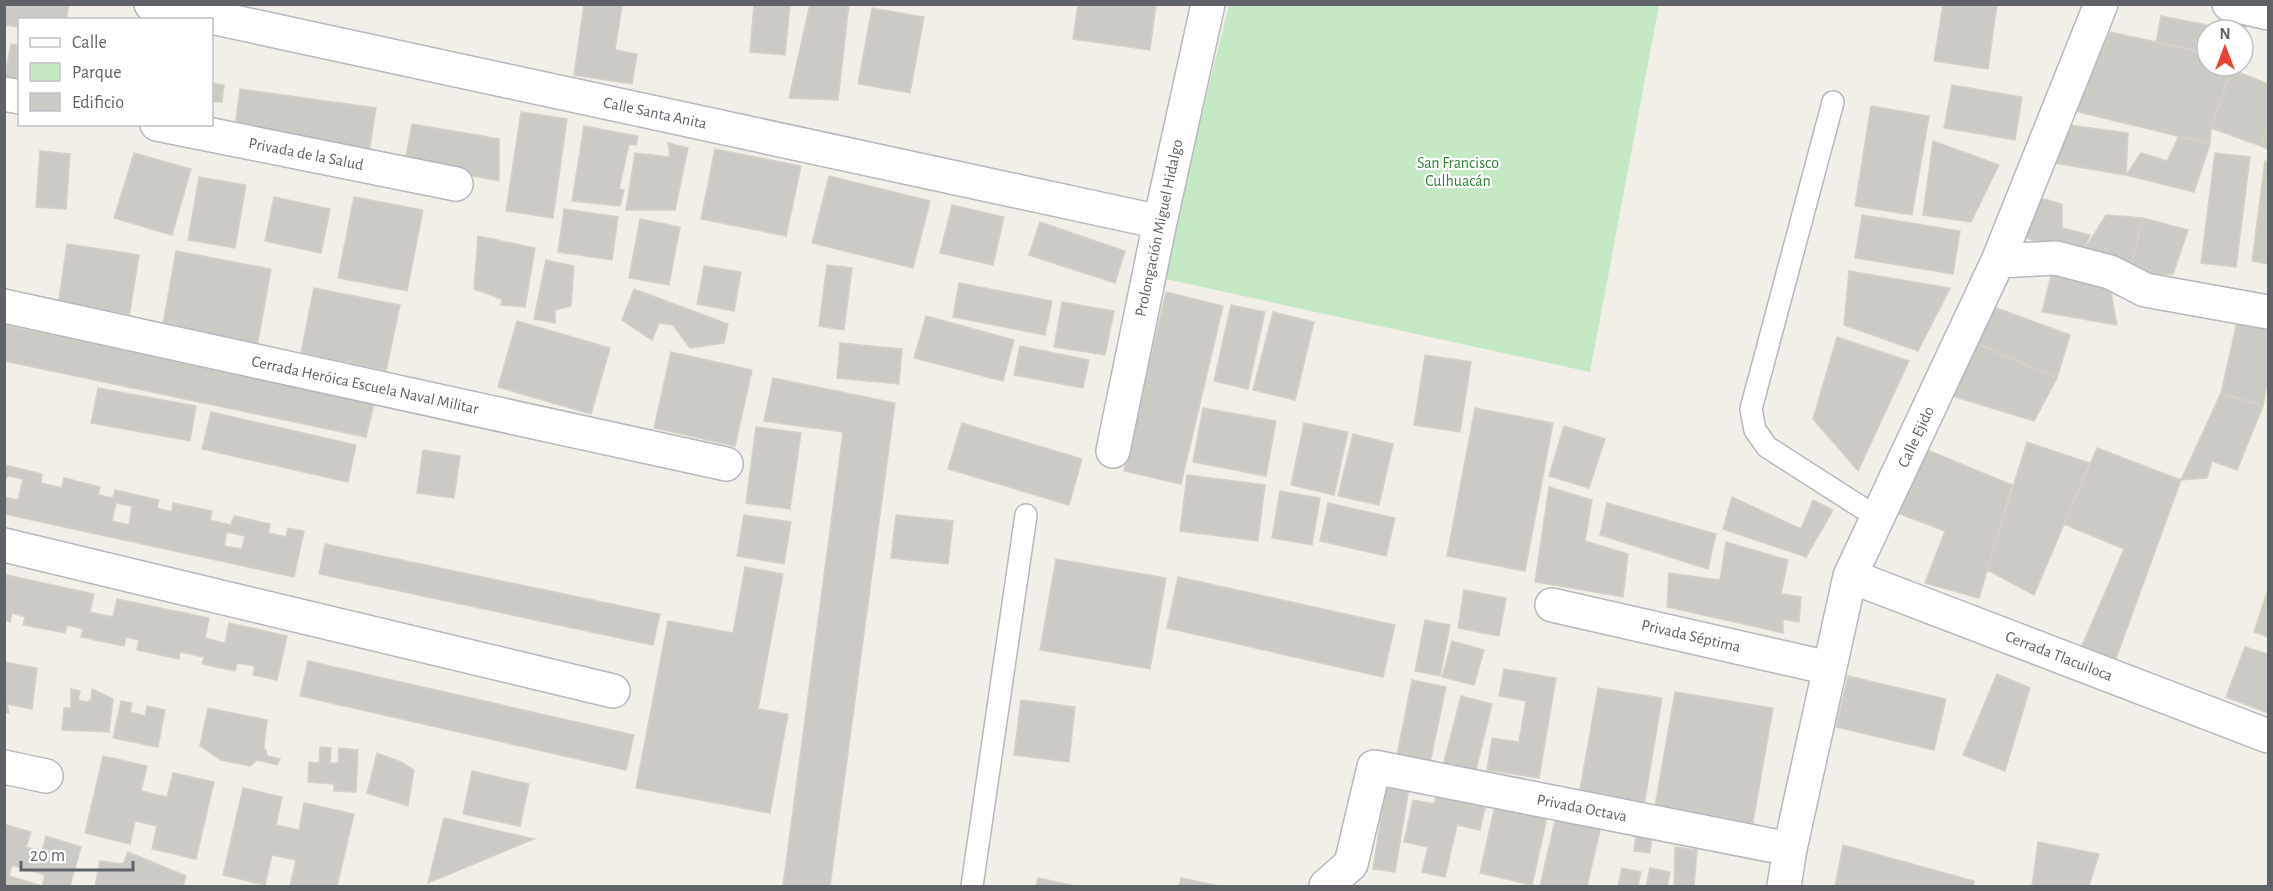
<svg xmlns="http://www.w3.org/2000/svg" width="2273" height="891" font-family="'Alegreya Sans',sans-serif">
  <style>
    .green { fill: #c5e8c5 }
    .building { fill: #cccac5; stroke: #d6d1c6; stroke-width: 1.5; fill-rule: evenodd }
    .lines { fill: none; stroke-linecap: round; stroke-linejoin: round }
    .lane-casing { stroke: #b5b8bc; stroke-width: 24 }
    .street-casing { stroke: #b5b8bc; stroke-width: 36 }
    .lane { stroke: #fff; stroke-width: 21 }
    .street { stroke: #fff; stroke-width: 33 }
    .labels { text-anchor: middle; dominant-baseline: central; stroke-width: 4.5; stroke-linejoin: round; paint-order: stroke }
    .street-label { font-size: 16px; fill: #5f6368; stroke: #fff }
    .park-label { font-size: 16px; fill: #348238; stroke: #fff }
  </style>
  <rect width="100%" height="100%" fill="#f1efe8"/>
  <path class="green" d="M1229 5H1659L1590 372 1161 278Z"/>
  <path class="building" d="M4 4H69L66 20H20V27L4 25Z
    M584 4 622 5 615 50 637 54 632 84 574 75Z
    M754 4H790L785 55 750 52Z
    M810 4H849L838 100 789 98Z
    M1078 4H1156L1150 50 1073 39Z
    M1943 4H1997L1988 69 1934 61Z
    M872 8 924 17 910 93 858 84Z
    M2234 12 2250 14 2243 36V30H2207V53L2156 43 2161 16 2227 29Z
    M2110 32 2207 53V66H2233L2211 128 2210 144 2075 111Z
    M11 44 20 45V83L4 80Z
    M2231 69 2268 84V121L2261 146 2211 128Z
    M212 83 224 85 222 102H212Z
    M1952 85 2022 97 2015 140 1944 128Z
    M240 89 376 108 369 153 234 134Z
    M1871 106 1929 116 1912 215 1855 206Z
    M521 112 567 119 553 218 506 211Z
    M2268 121V149L2261 146Z
    M412 124 499 139V181L405 162Z
    M2068 125 2128 133 2126 175 2048 162Z
    M584 126 638 136 636 145 629 144 619 189 624 190 620 206 572 201Z
    M2179 136 2210 144 2194 192 2126 175 2141 153 2167 161Z
    M1933 141 1999 165 1971 222 1923 215Z
    M668 143 688 148 675 210H626L635 153 670 157Z
    M715 149 801 166 786 236 701 219Z
    M40 151 70 154 66 209 36 207Z
    M134 153 191 169 172 235 114 218Z
    M2215 153 2250 157 2236 267 2201 263Z
    M2265 161 2268 162V264L2252 261Z
    M829 176 930 201 913 268 812 243Z
    M199 177 246 185 235 248 188 240Z
    M2034 196 2062 204V228L2090 235 2081 255 2016 235Z
    M274 197 330 209 321 253 265 241Z
    M354 197 423 210 407 291 338 278Z
    M952 205 1004 217 993 265 940 253Z
    M564 209 618 217 612 260 558 252Z
    M1862 215 1960 231 1953 274 1855 258Z
    M2106 215 2143 218 2128 276 2081 255Z
    M2143 218 2188 230 2173 274 2128 276Z
    M640 219 680 227 669 285 629 278Z
    M1040 222 1125 251 1115 283 1029 255Z
    M478 236 535 248 525 307 501 305 502 299 474 289Z
    M67 244 139 255 129 317 58 306Z
    M176 251 271 269 257 347 162 330Z
    M546 260 574 266 571 306 555 310V323L534 319Z
    M2054 264 2108 276 2117 325 2042 312Z
    M827 265 852 268 844 330 819 326Z
    M704 266 741 272 734 311 697 304Z
    M1849 271 1950 288 1918 351 1844 325Z
    M959 283 1052 301 1045 335 953 317Z
    M314 288 400 305 386 371 301 353Z
    M634 289 728 324 724 343 690 348 673 325 659 323 652 340 622 320Z
    M1166 292 1223 306 1181 484 1124 471Z
    M1062 302 1114 311 1105 355 1054 347Z
    M1231 305 1265 312 1248 389 1214 381Z
    M1991 306 2070 335 2057 378 1971 341Z
    M1273 312 1314 322 1295 400 1253 390Z
    M926 316 1014 340 1003 381 914 358Z
    M517 321 610 348 591 414 498 387Z
    M2237 322 2268 329V377L2263 406 2221 393Z
    M4 325 374 403 366 437 4 361Z
    M1837 337 1909 361 1858 471 1813 419Z
    M1971 341 2057 378 2034 421 1949 395Z
    M840 343 902 349 899 384 837 378Z
    M1020 346 1089 360 1083 388 1014 375Z
    M671 352 752 370 735 446 654 428Z
    M1425 355 1471 362 1460 432 1414 425Z
    M773 378 895 403 830 886H783L843 432 764 421Z
    M98 388 196 406 190 441 91 423Z
    M2221 393 2263 406 2237 470 2212 461 2207 478 2181 480Z
    M1203 408 1276 421 1266 476 1193 462Z
    M1475 408 1553 423 1525 571 1447 556Z
    M211 412 356 445 348 482 202 449Z
    M962 423 1082 459 1069 505 948 469Z
    M1304 423 1348 432 1334 495 1291 485Z
    M1564 426 1605 439 1589 488 1549 476Z
    M756 427 801 433 790 509 746 503Z
    M1353 434 1393 444 1379 505 1338 496Z
    M2027 442 2090 463 2034 595 1987 570Z
    M1920 447 2012 485 1979 598 1925 583 1945 531 1897 513Z
    M2097 448 2181 480 2114 664 2081 648 2124 549 2064 524Z
    M423 450 460 456 454 498 417 493Z
    M5 465 42 474 41 483 62 488 64 478 100 487 98 495 113 498 115 490 159 500 157 508 172 512 173 503 212 511 210 520 231 525 234 516 270 524 268 533 286 537 288 528 304 531 294 577 4 514V497L18 500 23 479 9 476 4 479ZM116 503 132 506 129 525 112 521ZM227 532 245 536 242 549 224 546Z
    M1187 475 1265 485 1258 541 1180 531Z
    M1549 487 1592 500 1585 541 1628 554 1623 597 1535 582Z
    M1280 491 1320 498 1312 545 1272 538Z
    M1732 497 1801 529 1813 500 1833 510 1806 557 1723 529Z
    M1328 503 1395 518 1386 556 1320 541Z
    M1607 503 1716 534 1708 569 1600 535Z
    M744 515 791 522 784 564 737 556Z
    M896 515 953 521 948 564 891 558Z
    M1726 542 1788 560 1781 594 1801 597 1799 622 1783 619V633L1667 607 1669 573 1720 580Z
    M325 544 660 614 653 645 319 574Z
    M1056 559 1166 578 1150 669 1040 650Z
    M745 567 783 574 758 709 788 714 770 813 636 788 668 621 733 633Z
    M7 575 94 594 90 612 113 617 117 599 209 618 205 638 225 643 229 623 287 636 277 680 253 675 255 666 237 663 235 671 202 664 204 657 180 652 179 659 137 650 139 640 126 637 124 646 81 637 83 629 67 625 65 633 23 625 25 617 12 613 10 622 4 620V586Z
    M1178 577 1395 625 1383 677 1167 628Z
    M2268 589V637L2254 632Z
    M1464 590 1506 598 1499 636 1458 628Z
    M1425 620 1450 625 1440 676 1415 671Z
    M1452 641 1484 650 1474 685 1442 677Z
    M2245 647 2268 654V713L2226 697Z
    M308 661 634 735 626 770 300 696Z
    M4 662 37 668 32 709 7 704 9 713 4 712Z
    M1504 669 1556 678 1539 778 1487 770 1492 738 1519 742 1526 701 1499 696Z
    M1997 674 2030 688 2005 771 1963 755Z
    M1848 676 1946 699 1934 750 1836 727Z
    M1412 680 1446 687 1428 772 1395 765Z
    M1598 688 1662 698 1644 806 1579 795Z
    M71 689 80 691 78 700 87 702 91 699 92 689 113 699 109 732 62 730 64 708H71Z
    M1675 692 1773 708 1752 828 1654 812Z
    M1461 696 1492 704 1474 778 1442 770Z
    M1021 700 1075 707 1069 762 1014 755Z
    M121 701 132 703 130 712 145 716 147 706 165 710 158 747 113 738Z
    M208 708 267 720 264 747 268 756 280 759 277 765 257 760 250 766 221 760 200 746Z
    M320 747 331 748 330 763H338L339 748 358 750 356 792 334 791V784L308 782 309 762 319 763Z
    M377 753 401 762 414 770 408 806 367 793Z
    M103 756 147 766 141 791 167 797 173 773 214 782 196 859 152 849 157 826 135 821 130 844 85 833Z
    M472 771 529 784 520 826 463 814Z
    M1386 785 1409 788 1395 872 1373 869Z
    M243 788 282 797 276 825 299 830 304 803 354 814 337 886H290L296 860 272 855 265 885 223 875Z
    M1437 793 1486 804 1480 830 1457 825 1445 877 1422 872 1428 847 1404 842 1413 800 1434 804Z
    M1496 801 1548 813 1532 885 1480 873Z
    M1557 812 1602 822 1587 886H1540Z
    M444 818 534 839 428 883Z
    M4 824 31 832 26 847 42 852 46 836 81 847 70 886H4ZM12 865 45 875 42 886 9 876Z
    M1637 826 1653 828 1650 853 1634 851Z
    M2038 842 2099 854 2089 886H2032Z
    M1843 845 1974 881 1973 886H1835Z
    M1675 847 1697 850 1694 886H1674Z
    M128 852 186 876 183 886H95L100 861 123 864Z
    M1622 868 1641 872 1638 886H1618Z
    M1650 868 1670 872 1667 886H1646Z
    M1038 878 1076 886H1036Z
    M1181 878 1219 886H1179Z"/>
  <g class="lines">
    <g class="lane-casing">
      <path id="lane" d="M1833 102 1751 409 1755 430 1767 447 1878 518
        M972 886 1026 515"/>
    </g>
    <g class="street-casing">
      <path id="street" d="M151 4 1160 222
        M2229 4 2268 13
        M4 94 20 97
        M157 124 456 184
        M1998 261 2056 258 2110 272 2145 290 2268 312
        M4 306 726 464
        M1113 451 1160 222 1208 4
        M4 545 613 691
        M1850 576 2268 736
        M1552 605 1829 668
        M4 767 46 776
        M1326 886 1351 864 1374 767 1790 849
        M1784 886 1790 849 1850 576 1998 261 2101 4"/>
    </g>
    <use href="#lane" class="lane"/>
    <use href="#street" class="street"/>
  </g>
  <g class="labels">
    <g class="street-label">
      <text transform="translate(655 113) rotate(12)">Calle Santa Anita</text>
      <text transform="translate(306 154) rotate(11)">Privada de la Salud</text>
      <text transform="translate(1159 228) rotate(-78)">Prolongación Miguel Hidalgo</text>
      <text transform="translate(365 385) rotate(12)">Cerrada Heróica Escuela Naval Militar</text>
      <text transform="translate(1916 437) rotate(-65)">Calle Ejido</text>
      <text transform="translate(1691 636) rotate(13)">Privada Séptima</text>
      <text transform="translate(2059 656) rotate(21)">Cerrada Tlacuiloca</text>
      <text transform="translate(1582 808) rotate(11)">Privada Octava</text>
    </g>
    <g class="park-label">
      <text x="1458" y="163">San Francisco<tspan x="1458" dy="18">Culhuacán</tspan></text>
    </g>
  </g>
  <rect width="2273" height="891" fill="none" stroke="#5f6368" stroke-width="12"/>
  <rect x="18" y="18" width="195" height="108" fill="#ffffff" stroke="#bfc1c3" stroke-width="1.5"/>
  <rect x="30" y="38" width="30" height="9" fill="#ffffff" stroke="#bfc1c3" stroke-width="1.5"/>
  <text x="72" y="48" font-size="18" fill="#5f6368">Calle</text>
  <rect x="30" y="63" width="30" height="18" fill="#c5e8c5" stroke="#bfc1c3" stroke-width="1.5"/>
  <text x="72" y="78" font-size="18" fill="#5f6368">Parque</text>
  <rect x="30" y="93" width="30" height="18" fill="#cccac5" stroke="#bfc1c3" stroke-width="1.5"/>
  <text x="72" y="108" font-size="18" fill="#5f6368">Edificio</text>
  <g transform="translate(2225 48)"><circle r="28" fill="#ffffff" stroke="#bfc1c3" stroke-width="1.5"/>
  <path d="M0-4.5L10 22L0 15L-10 22Z" fill="#ea4335"/>
  <text y="-9" font-size="16" font-weight="bold" text-anchor="middle" fill="#5f6368">N</text>
  </g>
  <path d="M21 861v9h112v-9" fill="none" stroke="#5f6368" stroke-width="3"/>
  <text x="30" y="861" font-size="18" fill="#5f6368" stroke="#ffffff" stroke-width="4.5" paint-order="stroke">20 m</text>
</svg>
